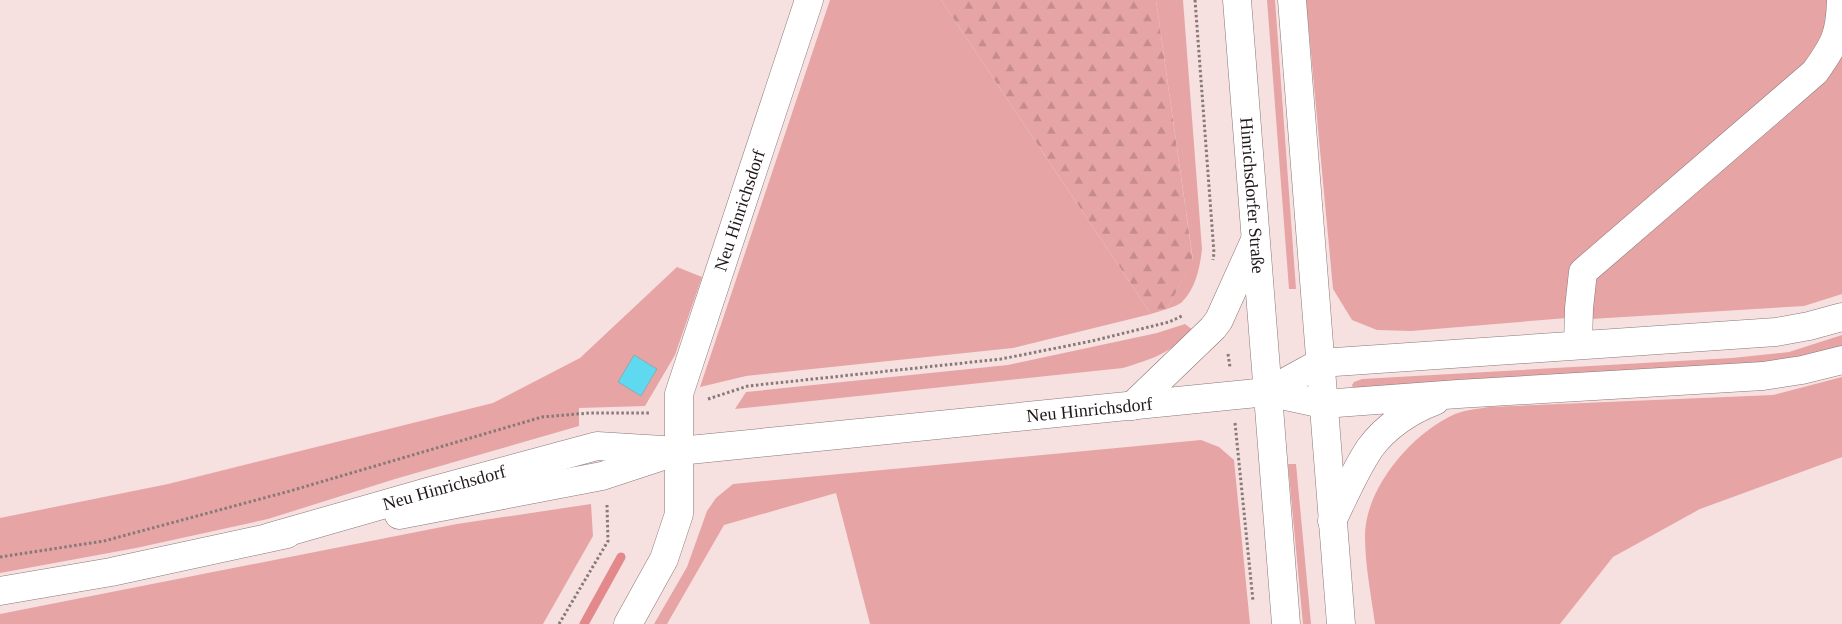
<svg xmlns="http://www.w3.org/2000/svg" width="1842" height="624" font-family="'Times New Roman',serif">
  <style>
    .green { fill: #e7a4a5 }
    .forest { fill: url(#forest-firs) }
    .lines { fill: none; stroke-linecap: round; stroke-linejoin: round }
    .stream { stroke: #e3888b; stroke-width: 9 }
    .building { fill: #5fd9ef; stroke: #94a8ac }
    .minor-casing { stroke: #8a7777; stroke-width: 29 }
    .major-casing { stroke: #8a7777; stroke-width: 29 }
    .highway-casing { stroke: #8a7777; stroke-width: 29 }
    .path { stroke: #887979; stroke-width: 3; stroke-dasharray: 2.5 2.5; stroke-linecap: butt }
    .minor { stroke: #fff; stroke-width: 28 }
    .major { stroke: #fff; stroke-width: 28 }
    .highway { stroke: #fff; stroke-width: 28 }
    .labels { text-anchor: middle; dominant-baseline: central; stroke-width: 4; stroke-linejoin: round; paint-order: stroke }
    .street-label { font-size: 18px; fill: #201818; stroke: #fff }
  </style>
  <defs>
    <pattern id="forest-firs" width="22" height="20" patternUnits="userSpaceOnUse" patternTransform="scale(1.25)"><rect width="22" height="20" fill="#e7a4a5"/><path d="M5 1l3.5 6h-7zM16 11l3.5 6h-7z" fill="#c68c8d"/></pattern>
  </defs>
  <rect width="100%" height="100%" fill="#f6e1e0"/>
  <path class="green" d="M830 0H941L1151 314 1013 348 746 376 700 387Z
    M1156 0H1183L1202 249C1200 267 1196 288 1182 302 1179 305 1172 307 1167 309L1193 260Z
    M1267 0H1275L1296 289H1289Z
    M1306 0H1833L1828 32 1804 68 1576 262 1567 318 1411 331 1377 330 1352 320 1333 289Z
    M1842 46V294L1804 306 1591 319 1593 277Z
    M677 267 702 277 675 355 645 406 579 408V426L395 479 268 519 136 548 0 573V518L168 484 493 403 580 358Z
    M1185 324 1193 330C1168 354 1155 358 1123 368L735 409 746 392 1008 365 1157 333Z
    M1842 335V346L1805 358 1755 367 1353 388 1352 385 1354 382 1362 379 1732 358 1789 352Z
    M1842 377V457L1700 509 1613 557 1560 624H1375C1371 595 1365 565 1365 536 1365 488 1412 433 1455 414 1465 410 1478 409 1488 407L1773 395Z
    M1201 440 1219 447 1234 460 1250 624H870L836 493 724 525 667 624H654L687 567 707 511 716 498 733 484Z
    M1288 464H1296L1311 624H1303Z
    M591 504 593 536 543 624H0V614L457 524Z"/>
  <path class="forest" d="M941 0H1156L1193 261 1167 309 1151 314Z"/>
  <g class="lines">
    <path class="stream" d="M584 624 621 557"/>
  </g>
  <path class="building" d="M634 355 657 369 641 396 618 382Z"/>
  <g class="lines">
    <g class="minor-casing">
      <g id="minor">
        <path d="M1578 345 1579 308 1583 272 1815 72C1835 44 1840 35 1841 0"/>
        <path d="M1132 406 1213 328 1219 320 1255 240"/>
        <path d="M399 515 602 476 666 455"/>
        <path id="s1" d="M270 537 431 491 597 446 679 451 1267 392"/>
        <path d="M0 591 111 572 287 534"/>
        <path id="s2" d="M628 624 664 559 679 514V394L809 0"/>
      </g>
    </g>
    <g class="major-casing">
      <g id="major">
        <path id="s3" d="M1237 0 1286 624"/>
        <path d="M1292 0 1341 624"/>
        <path d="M1267 392 1320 363"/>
        <path d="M1267 392 1323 404"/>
      </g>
    </g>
    <g class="highway-casing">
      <path id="highway" d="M1320 363 1776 332 1809 326 1842 317
        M1323 404 1458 394 1763 376 1802 370 1842 360
        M1332 521C1344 497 1355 470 1370 448 1386 426 1411 410 1435 401"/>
    </g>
    <path class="path" d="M1195 0 1214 253 1213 260
      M1228 354 1230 367
      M708 399 748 386 1001 359 1092 341 1169 322 1182 316
      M1235 423 1253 601
      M0 557 104 541 290 491 542 417 589 413H651
      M559 624 608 541 607 505"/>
    <use href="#minor" class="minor"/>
    <use href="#major" class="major"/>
    <use href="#highway" class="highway"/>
  </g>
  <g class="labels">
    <g class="street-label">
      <text stroke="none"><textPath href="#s3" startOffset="196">Hinrichsdorfer Straße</textPath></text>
      <text stroke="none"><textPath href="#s2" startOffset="435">Neu Hinrichsdorf</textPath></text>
      <text stroke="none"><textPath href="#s1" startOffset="834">Neu Hinrichsdorf</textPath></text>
      <text stroke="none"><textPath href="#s1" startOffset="181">Neu Hinrichsdorf</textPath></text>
    </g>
  </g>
</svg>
